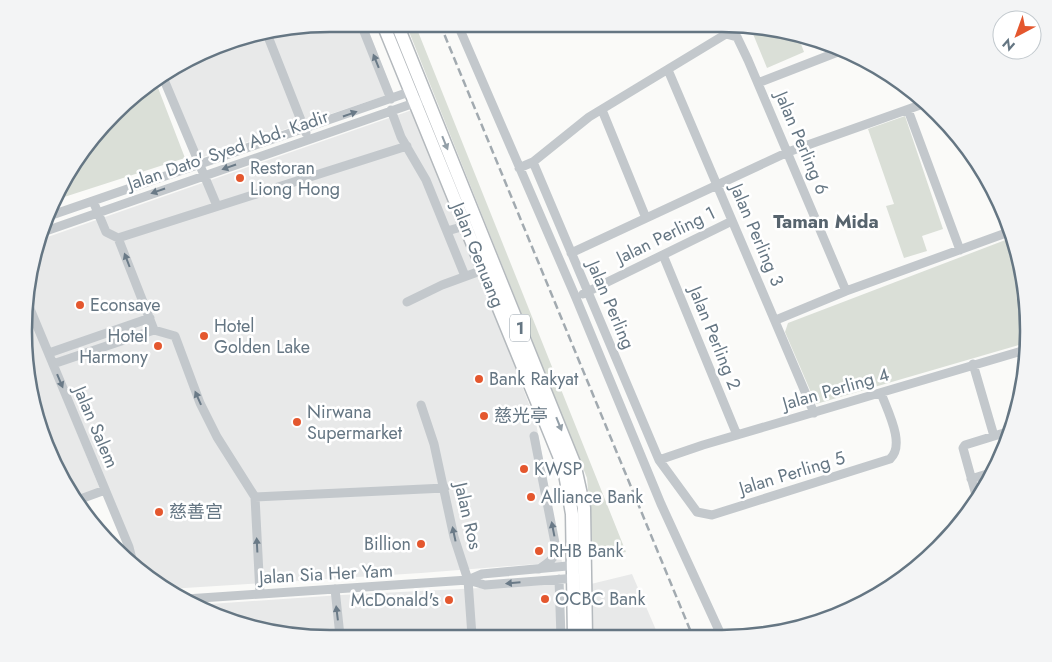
<svg xmlns="http://www.w3.org/2000/svg" width="1052" height="662" font-family="Jost,'Noto Sans SC',sans-serif">
  <style>
    .built { fill: #e8e9e9 }
    .green { fill: #dadfd7 }
    .lines { fill: none; stroke-linecap: round; stroke-linejoin: round }
    .highway-casing { stroke: #b4b9bd; stroke-width: 15 }
    .minor { stroke: #c3c8cc; stroke-width: 9 }
    .highway { stroke: #fff; stroke-width: 12 }
    .rail { stroke: #a2aab0; stroke-width: 2.5; stroke-dasharray: 8 4; stroke-linecap: butt }
    .oneway { fill: #6a7a87 }
    .oneway2 { fill: #939fa8 }
    .poi-dot { fill: #e4572e; stroke: #fff; stroke-width: 2 }
    .labels { text-anchor: middle; dominant-baseline: central; stroke-width: 5; stroke-linejoin: round; paint-order: stroke }
    .shield { fill: #fff; stroke: #939fa8; stroke-width: 1 }
    .shield-label { font-size: 16px; font-weight: bold; fill: #657683 }
    .street-label { font-size: 18px; fill: #657683; stroke: #fff }
    .poi-label { font-size: 18px; fill: #657683; stroke: #fff; text-anchor: start }
    .neighbourhood-label { font-size: 19px; font-weight: bold; fill: #57646e; stroke: #fff }
    .rim { fill: none; stroke: #657683; stroke-width: 2.5 }
  </style>
  <rect width="100%" height="100%" fill="#fafaf8"/>
  <path class="built" d="M331 24H366L393 93 200 158 164 74 233 40Z
    M412 110 492 305 536 423 562 562 421 573 169 589 144 575 138 569 132 545 29 298 39 240Z
    M27 310 102 494 75 501 34 411 24 331Z
    M632 574 659 637H591V584Z
    M562 584 564 637 291 636 213 615 196 605 341 595Z"/>
  <path class="green" d="M406 24H415L626 552 590 556V511L587 478Z
    M761 26 798 36 804 52 767 68 751 29Z
    M155 80 185 158 58 199 87 144Z
    M905 116 943 229 922 236 927 251 904 258 886 206 894 204 868 129Z
    M1008 239 1026 291 1022 344 816 404 785 332 788 323Z"/>
  <g class="lines">
    <g class="highway-casing">
      <path id="highway" d="M383 24 564 468 572 514 574 637
        M397 24 574 463 584 508 586 637"/>
    </g>
    <path class="minor" d="M361 24 391 99
      M458 25 576 298 661 504 722 637
      M267 34 306 133
      M668 70 814 413
      M162 75 217 206
      M758 83 843 50
      M391 110 401 137 426 180 465 276
      M602 110 646 218
      M908 110 960 250
      M533 162 659 460 697 512 712 515 890 459C906 445 887 410 881 393
      M519 168 533 162 589 117 726 34 737 37 748 60 846 291
      M93 201 106 232 118 238 154 330 175 336 200 403 217 437 255 497 260 594
      M49 216 412 91
      M447 231 465 226
      M40 233 420 101
      M118 238 407 146
      M571 253 788 152 923 104
      M663 255 737 435
      M583 294 732 221
      M407 302 442 285 483 270
      M28 304 129 547 133 563
      M776 320 846 291 1006 233
      M49 353 150 318
      M53 364 154 330
      M973 364 994 436
      M421 405 434 444 454 537 468 580 472 636
      M534 436 556 548C555 559 548 563 539 569
      M659 460 703 445 1022 351
      M971 479 987 474
      M976 495 963 448 965 445 1007 432
      M255 497 445 488
      M75 501 105 490
      M559 579 561 637
      M468 580 482 574 578 565
      M335 589 340 636
      M186 599 468 580 485 585 577 578"/>
    <use href="#highway" class="highway"/>
    <path class="rail" d="M440 24 693 637"/>
  </g>
  <defs><path id="oneway-solid" d="M-6-.8H1V-3.2L6.5 0L1 3.2V.8H-6Z" transform="scale(1.25)"/></defs>
  <g class="oneway">
    <use href="#oneway-solid" transform="translate(376 61) rotate(-112)"/>
    <use href="#oneway-solid" transform="translate(350 114) rotate(-19)"/>
    <use href="#oneway-solid" transform="translate(229 167) rotate(161)"/>
    <use href="#oneway-solid" transform="translate(158 191) rotate(161)"/>
    <use href="#oneway-solid" transform="translate(127 260) rotate(-111)"/>
    <use href="#oneway-solid" transform="translate(60 381) rotate(67)"/>
    <use href="#oneway-solid" transform="translate(198 398) rotate(-114)"/>
    <use href="#oneway-solid" transform="translate(553 529) rotate(-101)"/>
    <use href="#oneway-solid" transform="translate(454 534) rotate(-102)"/>
    <use href="#oneway-solid" transform="translate(257 545) rotate(-93)"/>
    <use href="#oneway-solid" transform="translate(513 583) rotate(175)"/>
    <use href="#oneway-solid" transform="translate(337 613) rotate(-97)"/>
  </g>
  <g class="oneway2">
    <use href="#oneway-solid" transform="translate(445 143) rotate(68)"/>
    <use href="#oneway-solid" transform="translate(559 424) rotate(68)"/>
  </g>
  <g class="poi-dot">
    <circle cx="240" cy="178" r="5"/>
    <circle cx="80" cy="305" r="5"/>
    <circle cx="204" cy="336" r="5"/>
    <circle cx="158" cy="346" r="5"/>
    <circle cx="479" cy="379" r="5"/>
    <circle cx="484" cy="416" r="5"/>
    <circle cx="297" cy="422" r="5"/>
    <circle cx="524" cy="469" r="5"/>
    <circle cx="531" cy="497" r="5"/>
    <circle cx="159" cy="512" r="5"/>
    <circle cx="421" cy="544" r="5"/>
    <circle cx="539" cy="551" r="5"/>
    <circle cx="545" cy="599" r="5"/>
    <circle cx="449" cy="600" r="5"/>
  </g>
  <g class="labels">
    <rect class="shield" x="510" y="314.5" width="20" height="27" rx="4"/>
    <g class="shield-label">
      <text x="520" y="328">1</text>
    </g>
    <g class="street-label">
      <text transform="translate(802 143) rotate(67)">Jalan Perling 6</text>
      <text transform="translate(228 150) rotate(-19)">Jalan Dato' Syed Abd. Kadir</text>
      <text transform="translate(666 235) rotate(-26)">Jalan Perling 1</text>
      <text transform="translate(757 235) rotate(67)">Jalan Perling 3</text>
      <text transform="translate(478 255) rotate(68)">Jalan Genuang</text>
      <text transform="translate(611 305) rotate(67)">Jalan Perling</text>
      <text transform="translate(715 338) rotate(68)">Jalan Perling 2</text>
      <text transform="translate(836 389) rotate(-16)">Jalan Perling 4</text>
      <text transform="translate(96 427) rotate(67)">Jalan Salem</text>
      <text transform="translate(792 473) rotate(-17)">Jalan Perling 5</text>
      <text transform="translate(468 516) rotate(77)">Jalan Ros</text>
      <text transform="translate(326 574) rotate(-3)">Jalan Sia Her Yam</text>
    </g>
    <g class="poi-label">
      <text x="250" y="168">Restoran<tspan x="250" dy="21">Liong Hong</tspan></text>
      <text x="90" y="305">Econsave</text>
      <text x="214" y="326">Hotel<tspan x="214" dy="21">Golden Lake</tspan></text>
      <text x="148" y="336" text-anchor="end">Hotel<tspan x="148" dy="21">Harmony</tspan></text>
      <text x="489" y="379">Bank Rakyat</text>
      <text x="307" y="412">Nirwana<tspan x="307" dy="21">Supermarket</tspan></text>
      <text x="494" y="416">慈光亭</text>
      <text x="534" y="469">KWSP</text>
      <text x="541" y="497">Alliance Bank</text>
      <text x="169" y="512">慈善宫</text>
      <text x="411" y="544" text-anchor="end">Billion</text>
      <text x="549" y="551">RHB Bank</text>
      <text x="555" y="599">OCBC Bank</text>
      <text x="439" y="600" text-anchor="end">McDonald's</text>
    </g>
    <g class="neighbourhood-label">
      <text x="826" y="221">Taman Mida</text>
    </g>
  </g>
  <path d="M0 0H1052V662H0ZM330 32H722A298 298 0 0 1 1020 330V332A298 298 0 0 1 722 630H330A298 298 0 0 1 32 332V330A298 298 0 0 1 330 32Z" fill="#f3f4f5" fill-rule="evenodd"/>
  <path class="rim" d="M330 32H722A298 298 0 0 1 1020 330V332A298 298 0 0 1 722 630H330A298 298 0 0 1 32 332V330A298 298 0 0 1 330 32Z"/>
  <g transform="translate(1017 35) rotate(221)"><circle r="24" fill="#ffffff" stroke="#c1c8cd"/>
  <path d="M0-4L9 19L0 12L-9 19Z" fill="#e4572e"/>
  <text y="-8" font-size="14" font-weight="bold" text-anchor="middle" fill="#657683">N</text>
  </g>
</svg>
